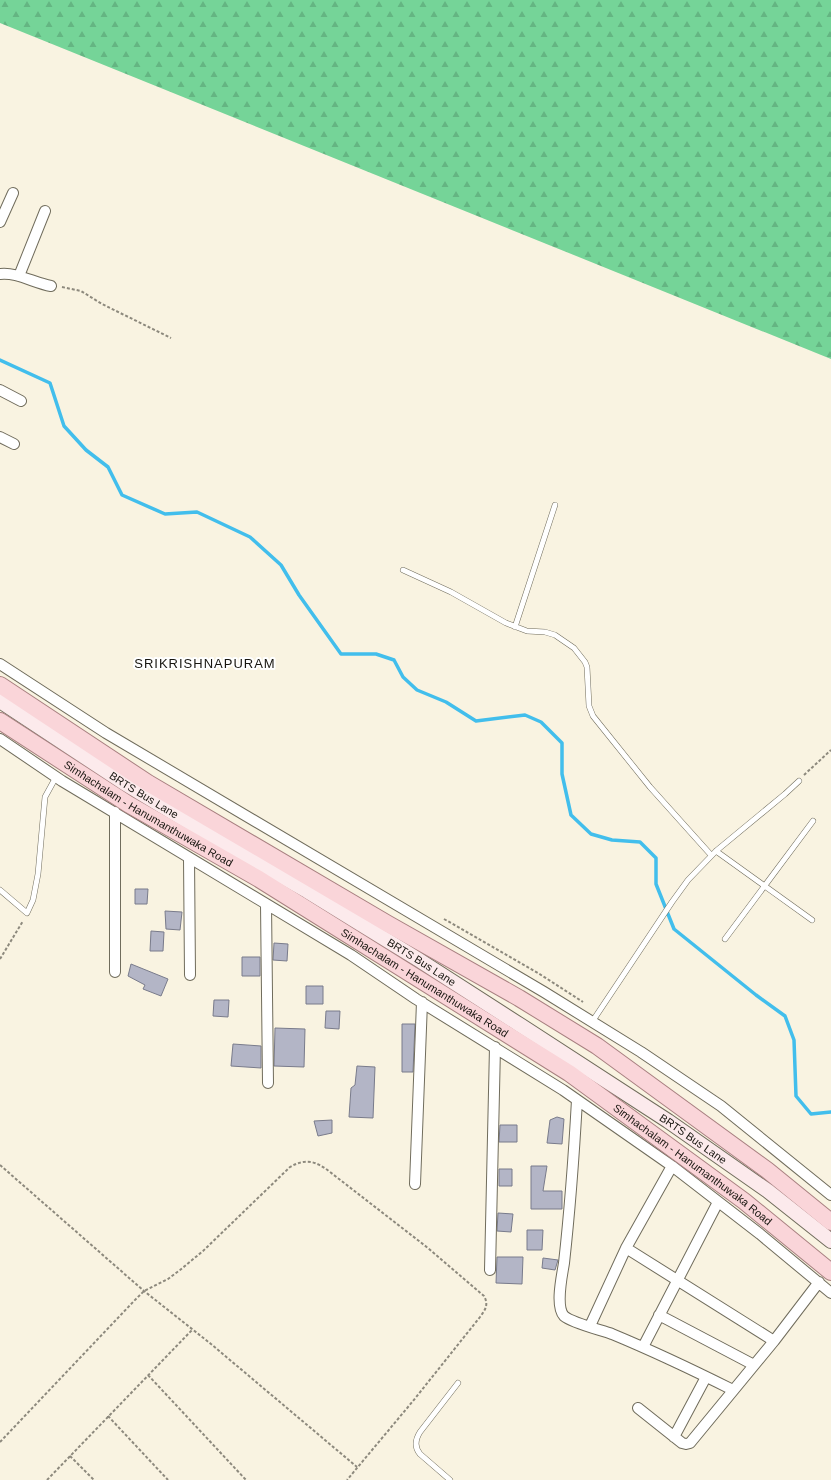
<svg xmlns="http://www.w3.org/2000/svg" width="831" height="1480" font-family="Arial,sans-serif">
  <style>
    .forest { fill: url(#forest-firs) }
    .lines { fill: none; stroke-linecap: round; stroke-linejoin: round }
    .stream { stroke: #42beec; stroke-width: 3.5 }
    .building { fill: #b3b5c6; stroke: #797b8b }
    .lane-casing { stroke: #706c5c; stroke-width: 6 }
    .street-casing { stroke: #706c5c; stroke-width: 12 }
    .secondary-casing { stroke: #706c5c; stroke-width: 16 }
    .primary-casing { stroke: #a88081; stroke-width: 18 }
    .path { stroke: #8d897d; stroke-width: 2; stroke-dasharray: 3 2; stroke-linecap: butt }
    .lane { stroke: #fff; stroke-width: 5 }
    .street { stroke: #fff; stroke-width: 10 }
    .secondary { stroke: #fceaec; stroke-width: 14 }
    .primary { stroke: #fad5d9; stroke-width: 16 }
    .labels { text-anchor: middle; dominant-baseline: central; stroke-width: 4; stroke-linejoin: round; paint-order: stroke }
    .street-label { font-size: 11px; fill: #17150f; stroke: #fff }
    .quarter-label { font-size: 13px; letter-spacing: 1px; fill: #17150f; stroke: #fff }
  </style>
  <defs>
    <pattern id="forest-firs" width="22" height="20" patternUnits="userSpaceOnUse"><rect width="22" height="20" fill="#75d498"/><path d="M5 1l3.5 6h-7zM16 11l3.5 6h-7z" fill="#64b582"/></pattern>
  </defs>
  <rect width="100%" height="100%" fill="#f9f3e1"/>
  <path class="forest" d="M0 0H831V359L0 23Z"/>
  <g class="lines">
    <path class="stream" d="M0 360 50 383 64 426 86 450 108 467 122 495 165 514 197 512 250 537 281 565 299 595 341 654H376L394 660 403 677 417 690 446 702 476 721 525 715 541 722 562 743V774L571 815 591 834 612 840 640 842 656 858V884L674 929 756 995 785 1016 794 1040 796 1096 811 1114 831 1112"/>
  </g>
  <path class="building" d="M135 889H148L147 904H135Z
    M165 911 182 912 180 930 166 929Z
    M151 931 164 932 163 951H150Z
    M274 943 288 944 287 961 273 960Z
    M242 957H260V976H242Z
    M131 964 168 979 161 996 143 989 145 985 128 976Z
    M306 986H323V1004H306Z
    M214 1000H229L228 1017 213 1016Z
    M326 1011H340L339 1029 325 1028Z
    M402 1024H415L413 1072H402Z
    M275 1028 305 1029 304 1067 274 1066Z
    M233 1044 261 1046V1068L231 1066Z
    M357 1066 375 1067 373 1118 349 1117 351 1088 355 1085Z
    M557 1117 564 1119 562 1144 547 1143 550 1120Z
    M332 1120V1133L318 1136 314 1121Z
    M500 1125H517V1142H499Z
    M531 1166H547L543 1191H562V1209H531Z
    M499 1169H512V1186H499Z
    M498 1213 513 1214 511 1232 497 1231Z
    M527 1230H543L542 1250H527Z
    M497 1257H523L522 1284 496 1283Z
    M543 1258 558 1260 555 1270 542 1268Z"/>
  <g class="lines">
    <g class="lane-casing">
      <path id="lane" d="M403 570 451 592 506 623 527 631 545 632 555 635 574 648 585 662 587 667 589 706 593 716 650 787 711 855
        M515 627 555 505
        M716 851 812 920
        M0 890 27 913 33 900 38 874 45 797 56 777
        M725 939 813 821
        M592 1022 672 902 688 880 716 851 785 794 799 781
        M450 1480 420 1454C414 1447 415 1440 420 1432L458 1383"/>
    </g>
    <g class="street-casing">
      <path id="street" d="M0 222 13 193
        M0 274C17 272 34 283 51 286
        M19 276 45 211
        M0 390 21 401
        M0 437 14 444
        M0 664 106 733 544 992 641 1052 721 1106 831 1195
        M0 739 62 781 351 955 416 999 563 1090 672 1166 760 1234 831 1293
        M115 812V972
        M189 858 190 975
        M266 904 268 1083
        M577 1100C574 1154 570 1209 564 1263 562 1276 555 1306 564 1316 572 1323 601 1330 612 1334 653 1351 693 1370 733 1390
        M415 1184 422 1002
        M626 1248 774 1341
        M490 1270 495 1047
        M659 1315 754 1365
        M590 1326 626 1248 672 1166
        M643 1347 718 1202
        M638 1408 682 1443 686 1444 690 1443 774 1341 819 1282
        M674 1437 706 1377"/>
    </g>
    <g class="secondary-casing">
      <g id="secondary">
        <path id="s1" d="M0 701 124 783 218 840 307 891 419 960 520 1025 668 1121 768 1191 831 1241"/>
      </g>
    </g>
    <g class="primary-casing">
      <g id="primary">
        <path d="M0 685 148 783 388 924 519 998 597 1046 767 1170 831 1222"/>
        <path id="s2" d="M0 721 128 804 259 879 569 1073 744 1201 831 1272"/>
      </g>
    </g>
    <path class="path" d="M62 287 81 291 102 304 171 338
      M804 775 831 750
      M444 919 538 973 583 1002
      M0 959 23 921
      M0 1165 144 1291 211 1344 357 1467
      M148 1375 246 1480
      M108 1416 168 1480
      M0 1442 134 1301 144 1291 168 1279 180 1270 203 1251 290 1167C306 1158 316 1161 330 1172L428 1248 484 1296C489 1305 485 1310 480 1317L413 1401 347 1480
      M70 1456 94 1480
      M47 1480 192 1330"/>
    <use href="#lane" class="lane"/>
    <use href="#street" class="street"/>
    <use href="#secondary" class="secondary"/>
    <use href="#primary" class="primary"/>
  </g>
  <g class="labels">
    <g class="street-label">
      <text stroke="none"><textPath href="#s1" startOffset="172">BRTS Bus Lane</textPath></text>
      <text stroke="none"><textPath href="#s2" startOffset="175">Simhachalam - Hanumanthuwaka Road</textPath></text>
      <text stroke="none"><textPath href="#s1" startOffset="496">BRTS Bus Lane</textPath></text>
      <text stroke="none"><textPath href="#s2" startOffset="499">Simhachalam - Hanumanthuwaka Road</textPath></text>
      <text stroke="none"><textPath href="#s1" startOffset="820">BRTS Bus Lane</textPath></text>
      <text stroke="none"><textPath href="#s2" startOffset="823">Simhachalam - Hanumanthuwaka Road</textPath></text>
    </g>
    <g class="quarter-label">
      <text x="205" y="663">SRIKRISHNAPURAM</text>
    </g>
  </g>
</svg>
